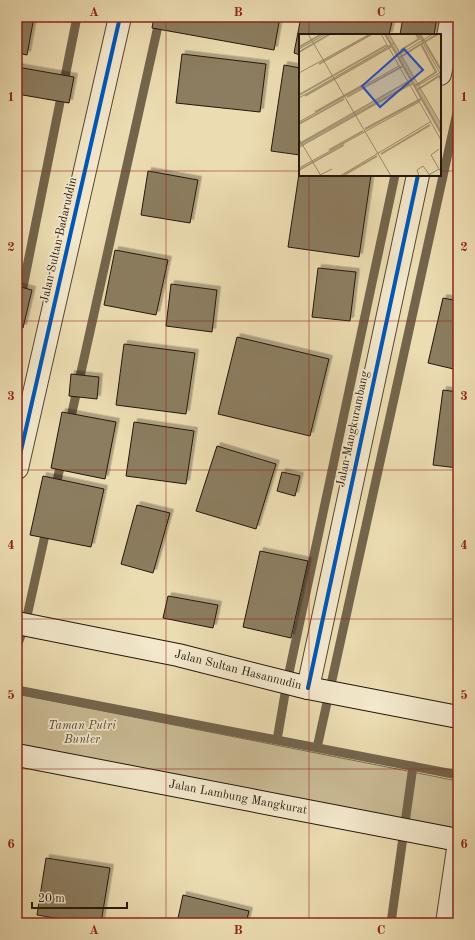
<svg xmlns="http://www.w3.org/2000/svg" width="475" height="940" font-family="'Old Standard TT',serif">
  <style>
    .green { fill: #cabb95; stroke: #766950 }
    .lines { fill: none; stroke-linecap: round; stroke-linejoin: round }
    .stream { stroke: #73654c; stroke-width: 9 }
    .building { fill: #8c7d61; stroke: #23170a; filter: url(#shadow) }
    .street-casing { stroke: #554834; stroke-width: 24 }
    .secondary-casing { stroke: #23170a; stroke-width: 24 }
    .street { stroke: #f3e8cc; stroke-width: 22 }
    .secondary { stroke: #f3e8cc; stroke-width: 22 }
    .cycleway-casing { stroke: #f3e8cc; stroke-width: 6 }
    .cycleway { stroke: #0057b8; stroke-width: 4 }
    .grid { fill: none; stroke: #8f2418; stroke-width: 1; stroke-opacity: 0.55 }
    .labels { text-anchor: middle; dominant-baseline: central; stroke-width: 3.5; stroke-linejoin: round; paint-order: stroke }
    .street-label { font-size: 12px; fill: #23170a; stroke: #f3e8cc }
    .park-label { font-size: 12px; font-style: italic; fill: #554834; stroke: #f3e8cc }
    .inset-river { fill: none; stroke: #a89978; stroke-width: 2 }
    .inset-road { fill: none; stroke: #9c8d6e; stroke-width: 1 }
    .view { fill: #1d4ed8; fill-opacity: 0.15; stroke: #1d4ed8; stroke-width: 2 }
    .inset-edge { fill: none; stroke: #23170a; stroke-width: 2 }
    .neatline { fill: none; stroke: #8f2418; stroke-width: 1.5 }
    .grid-label { font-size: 13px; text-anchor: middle; font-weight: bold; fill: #8f2418 }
  </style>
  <defs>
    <filter id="shadow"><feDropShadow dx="3.5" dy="-3.5" stdDeviation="0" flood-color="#0004"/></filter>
  </defs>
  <rect width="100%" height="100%" fill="#ecdcb1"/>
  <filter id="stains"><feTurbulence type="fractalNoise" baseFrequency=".005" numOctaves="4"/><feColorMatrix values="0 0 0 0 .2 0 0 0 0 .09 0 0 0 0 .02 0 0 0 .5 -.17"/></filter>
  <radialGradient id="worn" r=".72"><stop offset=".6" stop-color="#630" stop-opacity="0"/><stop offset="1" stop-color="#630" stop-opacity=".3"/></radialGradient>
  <path class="green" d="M17 694 458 781V832L17 746Z"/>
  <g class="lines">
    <path class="stream" d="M17 317 77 17
      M69 426 160 17
      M55 490 62 458
      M17 646 25 625 47 526
      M17 690 458 775
      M277 740 287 682 395 175
      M317 748 458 108
      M391 923 413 766"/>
  </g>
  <path class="building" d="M17 17H34L27 55 17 53Z
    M154 17H280L274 50 152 28Z
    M301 17H393L389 35H300V55L294 53Z
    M403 17H437L434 35H400Z
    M182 54 266 64 260 112 176 103Z
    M284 65 300 68V155L271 151Z
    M17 67 74 77 69 103 17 94Z
    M300 167V175H371L359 257 288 247Z
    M148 171 198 180 190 223 141 215Z
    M115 250 168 260 156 315 104 305Z
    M318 268 356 272 350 321 312 317Z
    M171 284 217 290 212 332 166 326Z
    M17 286 32 290 23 328 17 327Z
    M443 298 458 301V370L428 363Z
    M237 337 329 359 310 436 218 414Z
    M124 344 195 353 186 414 116 405Z
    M71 374 99 377 97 399 69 396Z
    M443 390 458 392V468L433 465Z
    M62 412 116 422 105 479 51 468Z
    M134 422 194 431 186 484 126 476Z
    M217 446 276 464 256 529 196 511Z
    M282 472 300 476 295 496 277 491Z
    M43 476 104 489 91 547 30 535Z
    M137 505 170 513 153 573 121 564Z
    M260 551 308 561 291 638 243 627Z
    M168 596 218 605 213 628 163 618Z
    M46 858 110 868 101 923H85L37 915Z
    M183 895 249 911 246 923H177Z"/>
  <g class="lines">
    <g class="street-casing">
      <path id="street" d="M440 74 452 17
        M17 468 120 17
        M308 688 418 175
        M447 923 458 849"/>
    </g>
    <g class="secondary-casing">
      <g id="secondary">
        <path id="s1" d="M17 623 178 655 308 688 458 717"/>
        <path id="s2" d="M17 755 458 840"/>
      </g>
    </g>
    <use href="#street" class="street"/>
    <use href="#secondary" class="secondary"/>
    <g class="cycleway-casing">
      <path id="cycleway" d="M17 468 120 17
        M308 688 418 175"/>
    </g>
    <use href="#cycleway" class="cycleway"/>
  </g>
  <path class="grid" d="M166 17V923M309 17V35M17 171H300M440 171H458M309 175V923M17 321H458M17 470H458M17 619H458M17 769H458"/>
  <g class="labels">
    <g class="street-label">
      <text transform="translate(59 240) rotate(-77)">Jalan Sultan Badaruddin</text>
      <text transform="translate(353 429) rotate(-78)">Jalan Mangkurambang</text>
      <text stroke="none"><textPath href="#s1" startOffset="226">Jalan Sultan Hasannudin</textPath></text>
      <text stroke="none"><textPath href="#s2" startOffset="225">Jalan Lambung Mangkurat</textPath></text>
    </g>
    <g class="park-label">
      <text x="82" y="726">Taman Putri<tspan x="82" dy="14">Bunter</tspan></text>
    </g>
  </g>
  <g transform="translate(299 34)">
    <rect width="142" height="142" fill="#ecdcb1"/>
    <path d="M86 0H90L142 91V98Z" fill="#cabb95"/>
    <path class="inset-river" d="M86 0 142 99M121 0 142 36M122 10 139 0M0 13 23 0M102 16 120 5 117 0M0 18 31 0M100 24 122 10 137 38 116 52M20 30 73 0M118 56 140 42 142 46M0 61 88 11M6 62 93 12M48 63 104 32M16 78 64 51M0 90 45 65M66 95 122 65M0 110 112 46M0 113 114 49M30 116 64 97M82 120 131 91M0 136 45 111M45 141 78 122"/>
    <path class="inset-road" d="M9 0 92 142M82 0 142 106M90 0 142 90M119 0 142 41M0 15 27 0M101 20 134 0M0 39 71 0M120 51 142 38M0 64 95 9M0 88 100 32M0 105 22 142M0 111 110 50M140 115 132 121 140 135M0 134 120 68M21 141 33 135M41 142 131 88M120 142 118 136 124 132 130 140M128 142 140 135 142 138"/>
    <path class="view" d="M105 15 124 36 81 73 63 52Z"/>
    <rect width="142" height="142" class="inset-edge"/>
  </g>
  <rect width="475" height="940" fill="none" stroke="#ecdcb1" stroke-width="44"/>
  <path d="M32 902v6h95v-6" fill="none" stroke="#23170a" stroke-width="2"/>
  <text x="38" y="902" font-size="12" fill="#23170a" stroke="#f3e8cc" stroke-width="3" paint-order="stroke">20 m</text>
  <rect x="22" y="22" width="431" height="896" class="neatline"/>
  <g class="grid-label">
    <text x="94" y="16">A</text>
    <text x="238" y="16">B</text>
    <text x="381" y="16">C</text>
    <text x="11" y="101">1</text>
    <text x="464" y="101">1</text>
    <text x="11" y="251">2</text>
    <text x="464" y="251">2</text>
    <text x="11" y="400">3</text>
    <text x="464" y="400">3</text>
    <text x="11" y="549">4</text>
    <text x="464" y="549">4</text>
    <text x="11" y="699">5</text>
    <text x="464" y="699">5</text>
    <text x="11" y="848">6</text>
    <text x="464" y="848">6</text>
    <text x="94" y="934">A</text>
    <text x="238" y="934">B</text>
    <text x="381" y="934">C</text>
  </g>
  <rect width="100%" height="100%" filter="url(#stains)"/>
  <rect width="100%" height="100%" fill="url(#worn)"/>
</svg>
